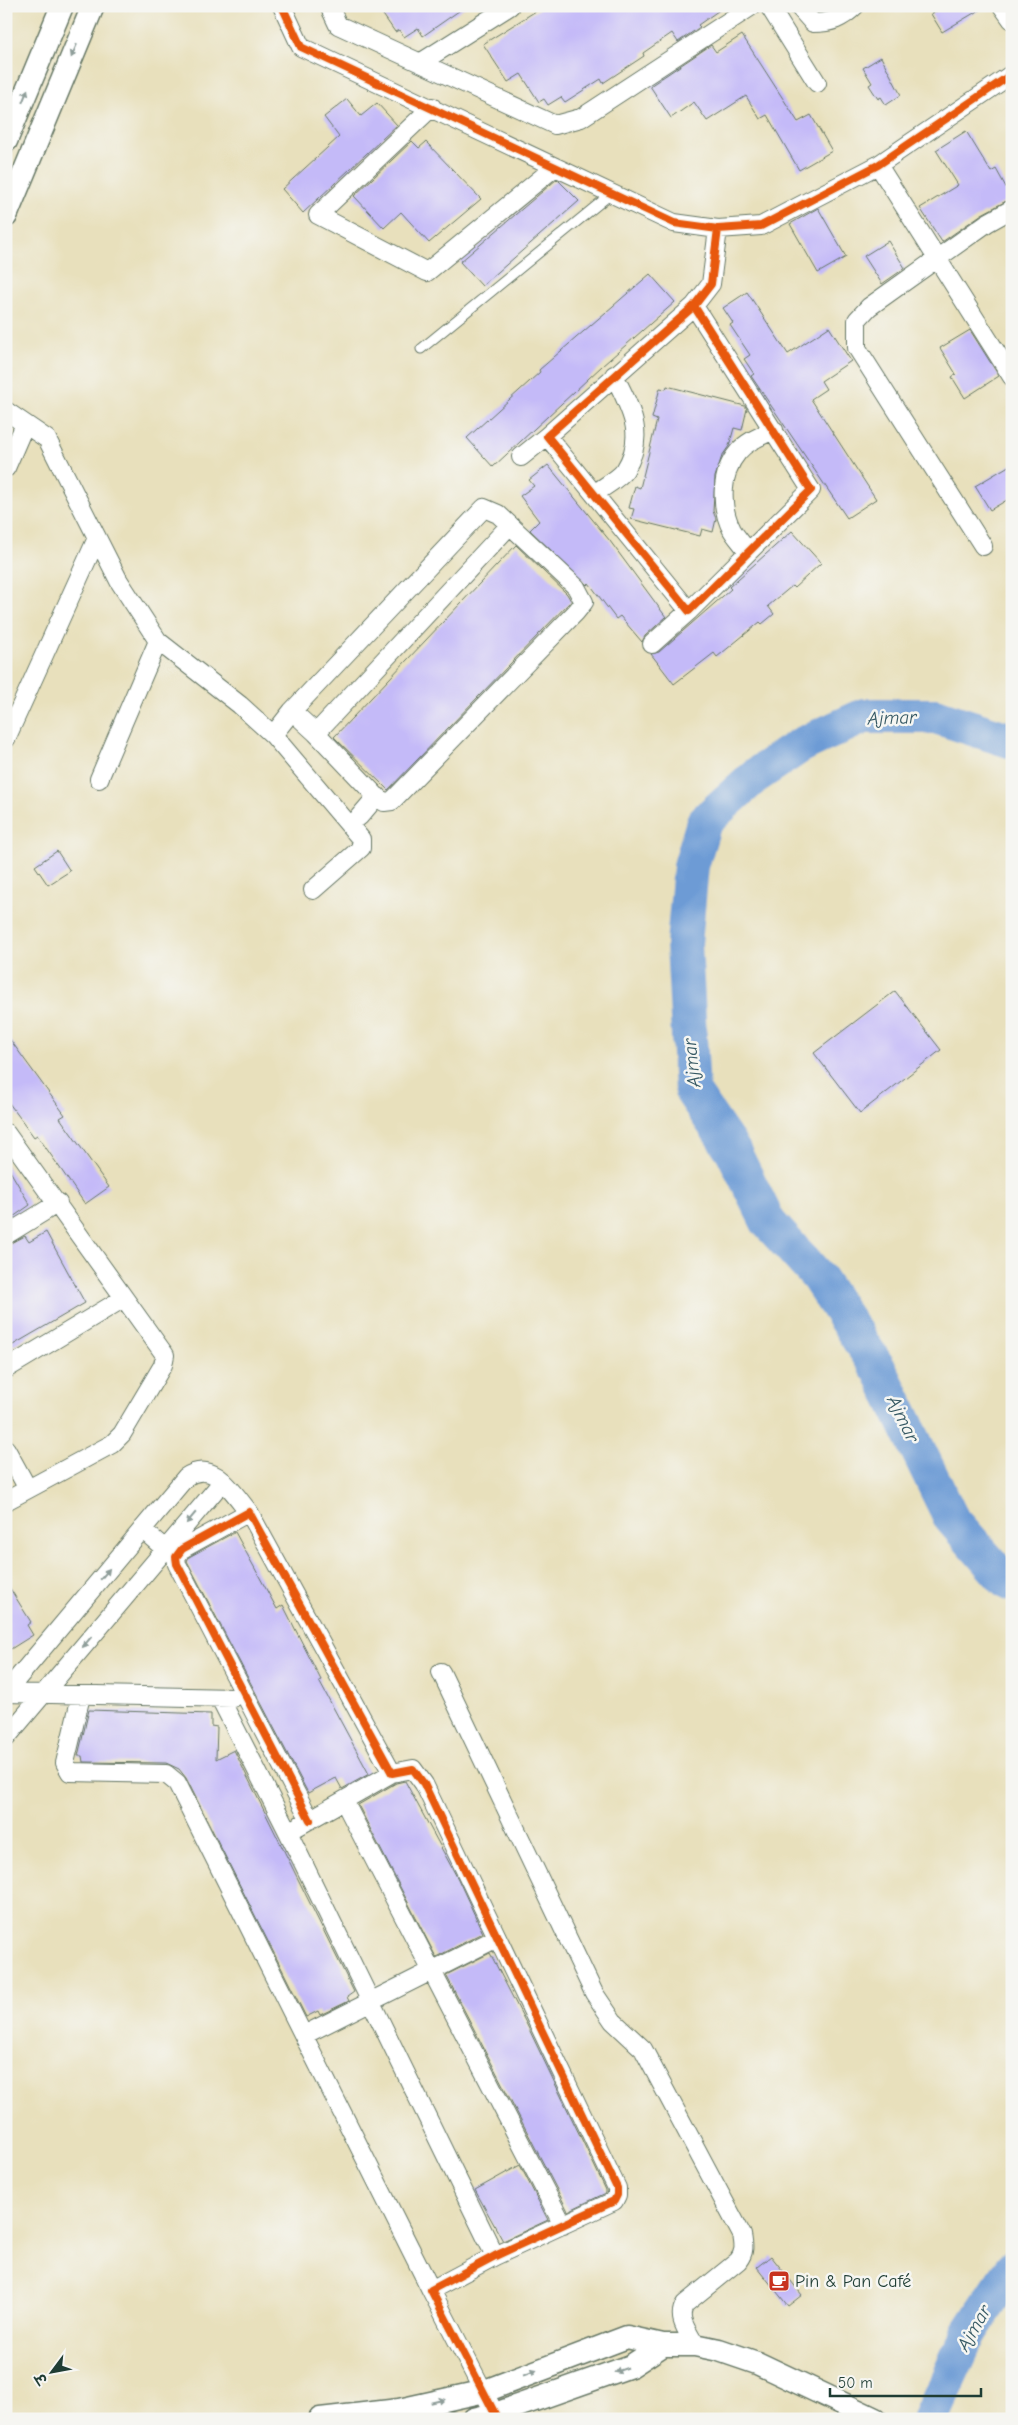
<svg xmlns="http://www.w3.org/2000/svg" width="1018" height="2425" font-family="'Comic Neue','Playpen Sans Deva',sans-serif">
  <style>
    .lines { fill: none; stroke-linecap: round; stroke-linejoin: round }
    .river { stroke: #6d9bd5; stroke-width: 36 }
    .building { fill: #c4baf8 }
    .service-casing { stroke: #657664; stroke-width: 11 }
    .minor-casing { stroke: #657664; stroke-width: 20 }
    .tertiary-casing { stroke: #657664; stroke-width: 25 }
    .service { stroke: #fff; stroke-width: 9 }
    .minor { stroke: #fff; stroke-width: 18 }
    .tertiary { stroke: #fff; stroke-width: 22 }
    .cycleway-casing { stroke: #f6f6f2; stroke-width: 11 }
    .cycleway { stroke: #e8590c; stroke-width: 8 }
    .oneway { fill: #8f9e9a }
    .labels { text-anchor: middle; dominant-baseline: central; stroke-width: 5; stroke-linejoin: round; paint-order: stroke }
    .poi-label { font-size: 18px; fill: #1f3d34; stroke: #f6f6f2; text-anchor: start }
    .water-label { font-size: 19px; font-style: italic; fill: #365964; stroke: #f6f6f2 }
  </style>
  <rect width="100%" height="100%" fill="#f6f6f2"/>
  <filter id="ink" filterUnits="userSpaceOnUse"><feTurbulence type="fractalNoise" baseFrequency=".02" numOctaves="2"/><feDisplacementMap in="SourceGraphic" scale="10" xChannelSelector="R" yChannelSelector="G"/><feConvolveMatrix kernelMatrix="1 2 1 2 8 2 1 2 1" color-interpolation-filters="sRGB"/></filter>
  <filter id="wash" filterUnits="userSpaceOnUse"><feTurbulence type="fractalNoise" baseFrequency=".0096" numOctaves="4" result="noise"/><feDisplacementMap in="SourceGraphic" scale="20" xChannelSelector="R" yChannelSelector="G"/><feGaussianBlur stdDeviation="1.12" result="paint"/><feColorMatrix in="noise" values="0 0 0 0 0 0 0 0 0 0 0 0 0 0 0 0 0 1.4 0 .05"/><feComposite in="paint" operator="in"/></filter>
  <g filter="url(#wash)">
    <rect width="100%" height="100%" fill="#e8e0bc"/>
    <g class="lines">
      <path class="river" d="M1012 741 935 716H864L801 745 755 776 704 822 691 866 684 944 692 1091 733 1151 768 1222 818 1277 880 1371 951 1518 1006 1581 1012 1584
        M930 2419 969 2333 1012 2268"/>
    </g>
    <g id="blocks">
      <path class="building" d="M377 6H466L423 36 418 28 404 37 399 30 395 32Z
        M544 6H725L698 25 700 27 678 42 672 33 643 53 644 56 603 83 601 79 565 102 561 97 548 105 544 99 539 102 521 74 508 82 483 44Z
        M945 6H986L942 32 931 14Z
        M742 35 798 122 811 115 832 151 799 170 767 115 760 119 746 96 707 121 694 102 671 118 650 86 711 45 716 52Z
        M881 57 901 95 886 105 881 97 878 99 869 85 872 83 863 68Z
        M347 99 361 116 377 103 397 125 303 213 282 189 339 137 324 117Z
        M966 131 991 172 996 169 1012 198 982 214 942 242 920 208 958 185 936 150Z
        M412 141 419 148 426 142 481 199 429 243 401 212 384 228 354 196Z
        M557 179 579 201 482 286 460 262Z
        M818 208 846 257 818 273 790 224Z
        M888 241 905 268 882 284 864 256Z
        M650 274 675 302 602 366 493 467 467 438 540 372 539 370Z
        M747 292 788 354 829 327 851 361 821 381 826 389 811 399 876 499 847 518 751 376 754 374 744 359 750 355 730 325 733 323 723 308Z
        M970 330 999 376 965 398 952 377 956 374 940 348Z
        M667 386 745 406 747 409 742 430 734 428 729 446 722 456 715 477 713 511 716 519 713 532 702 529 700 536 631 519 634 509 629 508 635 486 640 488 657 420 652 418 660 388 666 389Z
        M1012 464V497L990 510 975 486Z
        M548 465 610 541 666 617 645 636 642 642 620 616 616 619 589 583 587 585 530 530 539 521 520 496 534 486 529 480Z
        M792 531 821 563 794 588 792 586 768 606 774 614 762 624 760 622 717 657 714 653 674 684 651 654 659 652 731 589 729 587Z
        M516 545 567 594 571 601 388 790 334 737Z
        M57 851 70 871 48 885 35 866Z
        M895 991 941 1050 860 1113 814 1053Z
        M6 1034 65 1115 60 1118 109 1187 85 1204 37 1135 34 1137 6 1099Z
        M6 1164 30 1205 6 1222Z
        M46 1232 85 1303 6 1349V1246L25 1236 29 1242Z
        M235 1532 277 1609 283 1605 321 1680 319 1681 369 1774 342 1789 336 1778 308 1793 187 1561 189 1557Z
        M6 1582 31 1622 27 1625 33 1635 6 1652Z
        M89 1710 211 1714V1726L217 1727 216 1759 234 1750 354 1992 347 1997 349 2001 320 2015 318 2011 306 2017 186 1778 179 1769 166 1763 83 1762 82 1756H78Z
        M405 1781 458 1879 483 1933 436 1957 358 1805 396 1783Z
        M490 1953 527 2025 606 2190V2193L568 2211 446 1975Z
        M520 2165 548 2220 503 2241 475 2190Z
        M771 2256 802 2295 788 2306 757 2267Z"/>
    </g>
  </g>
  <g filter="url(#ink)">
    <use href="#blocks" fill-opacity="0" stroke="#657664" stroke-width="1"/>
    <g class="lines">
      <g class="service-casing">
        <path id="service" d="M421 349 612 193"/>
      </g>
      <g class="minor-casing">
        <path id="minor" d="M282 6 301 47 674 223 718 229 761 226 878 165 1012 74
          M329 6 338 25 555 125 581 118 752 6
          M769 6 817 83
          M798 6 813 23C831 23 842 19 855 6
          M1002 6 1012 20
          M420 63 510 6
          M432 107 318 215 427 272 555 167
          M878 165 1012 377
          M694 306 547 436 689 611 811 490 694 306 711 284 718 229
          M6 411 47 439 119 581 158 641 240 705 273 735 361 839V848L313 890
          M521 457 547 436
          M6 468 25 424
          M594 494C603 487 619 479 625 470 647 435 630 408 614 375
          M983 546 857 348V320L869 307 987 223 1012 209
          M748 552C743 544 736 537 732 530 720 507 720 473 738 452 747 441 761 436 774 430
          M652 644 689 611
          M292 711 316 733 510 525
          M273 735 292 711 484 508 498 514 576 587 584 602 576 612 392 801 384 802 378 798 316 733
          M6 739 97 538
          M99 779 158 641
          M359 817 377 796
          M6 1133 165 1355 163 1365 122 1434 112 1444 6 1501
          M6 1235 58 1203
          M6 1369 124 1298
          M6 1449 28 1489
          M142 1529 165 1549
          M441 1672 594 1993 613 2021 643 2049 742 2235C744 2246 745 2252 738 2261L685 2304C676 2318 688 2331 695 2345
          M6 1692 186 1477C214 1458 233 1493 249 1512
          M6 1693 233 1698
          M81 1696 65 1763 70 1772 166 1774 177 1783 431 2290
          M220 1698 288 1832 495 2256
          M6 1738 223 1481
          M344 1801 563 2225
          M310 1820 177 1564 176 1557 182 1549 249 1512 392 1773 413 1769 424 1784 617 2188V2195L614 2201 495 2256 431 2290 495 2414
          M288 1832 392 1773
          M304 2035 497 1938"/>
      </g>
      <g class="tertiary-casing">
        <path id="tertiary" d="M6 141 62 6
          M6 216 93 6
          M320 2419 399 2410 485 2391 627 2337 663 2345H695L719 2350 757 2363 875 2419
          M474 2419 495 2414 631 2366 663 2345"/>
      </g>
      <use href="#service" class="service"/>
      <use href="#minor" class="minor"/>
      <use href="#tertiary" class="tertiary"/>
      <g class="cycleway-casing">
        <path id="cycleway" d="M282 6 301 47 674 223 718 229 761 226 878 165 1012 74
          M694 306 547 436 689 611 811 490 694 306 711 284 718 229
          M310 1820 177 1564 176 1557 182 1549 249 1512 392 1773 413 1769 424 1784 617 2188V2195L614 2201 495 2256 431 2290 495 2414"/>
      </g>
      <use href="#cycleway" class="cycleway"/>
    </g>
    <defs><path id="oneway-solid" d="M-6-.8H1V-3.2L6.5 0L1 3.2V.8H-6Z" transform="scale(1.25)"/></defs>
    <g class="oneway">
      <use href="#oneway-solid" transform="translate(74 51) rotate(113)"/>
      <use href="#oneway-solid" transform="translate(25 96) rotate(-68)"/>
      <use href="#oneway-solid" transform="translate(191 1518) rotate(130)"/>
      <use href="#oneway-solid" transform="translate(105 1574) rotate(-50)"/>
      <use href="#oneway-solid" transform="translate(87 1642) rotate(130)"/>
      <use href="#oneway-solid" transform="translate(621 2370) rotate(161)"/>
      <use href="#oneway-solid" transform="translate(530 2373) rotate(-21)"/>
      <use href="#oneway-solid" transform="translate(438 2401) rotate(-13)"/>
    </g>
  </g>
  <defs>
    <g id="cafe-square" transform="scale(1.125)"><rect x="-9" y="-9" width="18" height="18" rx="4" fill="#c8321e" stroke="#f6f6f2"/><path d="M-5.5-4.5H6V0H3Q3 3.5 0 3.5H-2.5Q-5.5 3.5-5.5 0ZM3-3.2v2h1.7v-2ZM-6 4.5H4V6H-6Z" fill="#fff"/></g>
  </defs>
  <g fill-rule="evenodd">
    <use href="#cafe-square" x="779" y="2281"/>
  </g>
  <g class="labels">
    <g class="poi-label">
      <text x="795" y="2281">Pin &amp; Pan Café</text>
    </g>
    <g class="water-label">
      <text transform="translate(892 718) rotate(-2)">Ajmar</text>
      <text transform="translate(692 1063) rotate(-96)">Ajmar</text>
      <text transform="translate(903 1419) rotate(64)">Ajmar</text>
      <text transform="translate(974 2328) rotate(-60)">Ajmar</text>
    </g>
  </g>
  <rect width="1018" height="2425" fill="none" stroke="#f6f6f2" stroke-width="25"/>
  <g transform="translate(52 2372) rotate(238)" stroke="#f6f6f2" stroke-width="4" paint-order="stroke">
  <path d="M0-4L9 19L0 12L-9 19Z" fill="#1f3d34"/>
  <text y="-8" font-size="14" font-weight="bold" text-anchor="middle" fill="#1f3d34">उ</text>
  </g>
  <path d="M830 2388v8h151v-8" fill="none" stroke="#1f3d34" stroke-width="2.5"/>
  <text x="838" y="2388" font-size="15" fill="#1f3d34" stroke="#f6f6f2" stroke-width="4" paint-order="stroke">50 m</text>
</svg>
